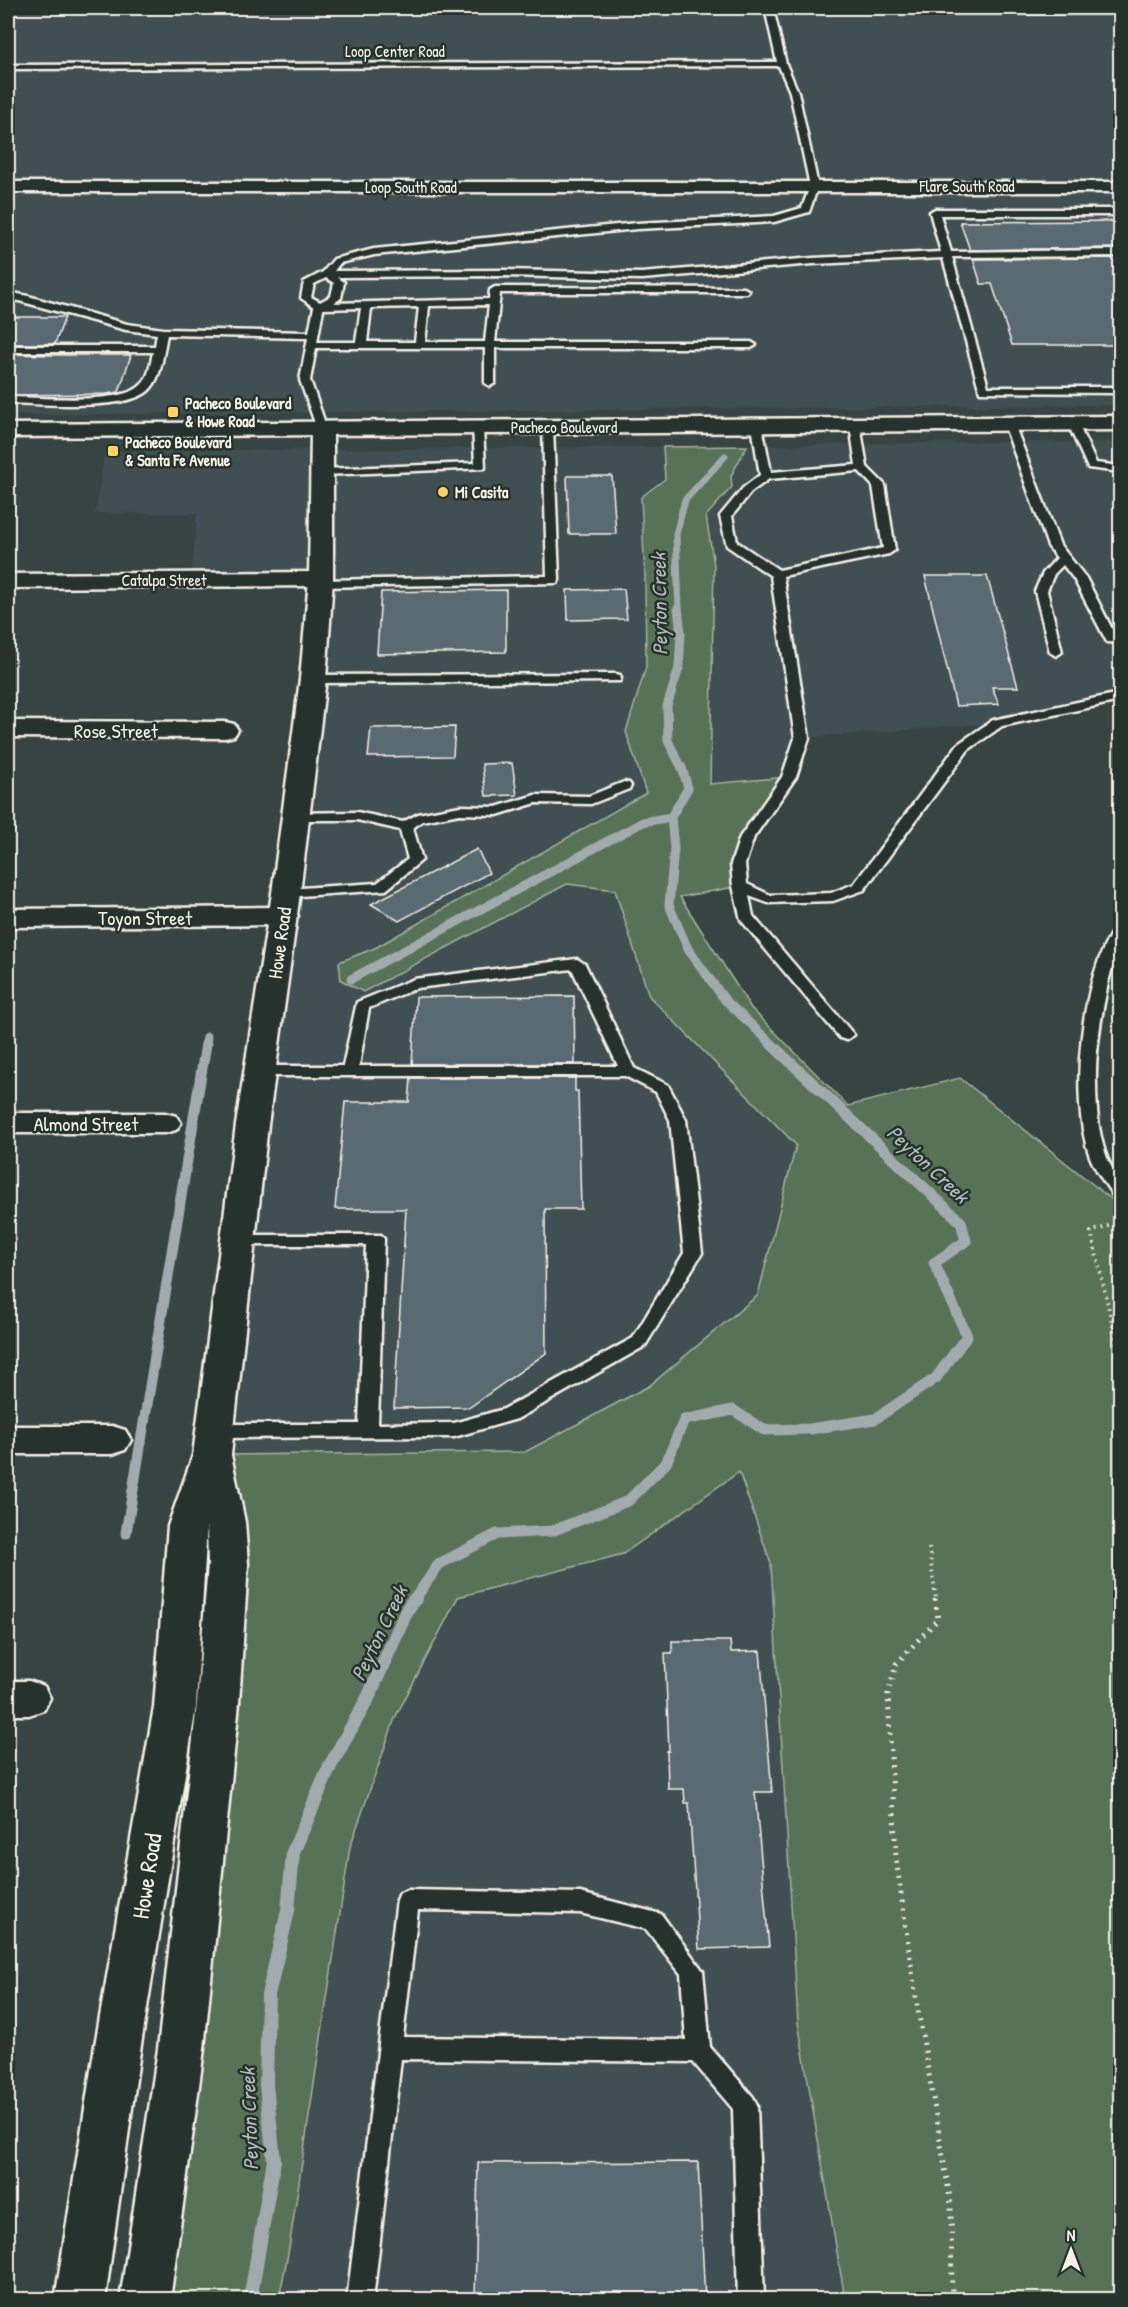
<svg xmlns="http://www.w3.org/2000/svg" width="1128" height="2307" font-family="'Patrick Hand',sans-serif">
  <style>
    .built { fill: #414f51 }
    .green { fill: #597258; stroke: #a6b2a0; stroke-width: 1.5 }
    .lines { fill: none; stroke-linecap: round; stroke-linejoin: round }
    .stream-far3 { stroke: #a1abad; stroke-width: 7 }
    .stream-far2 { stroke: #a1abad; stroke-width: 9 }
    .stream-far1 { stroke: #a1abad; stroke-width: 11 }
    .stream { stroke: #a1abad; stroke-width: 14 }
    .building { fill: #5a6a73; stroke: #f4f1e8; stroke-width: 1.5 }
    .service-casing { stroke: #f4f1e8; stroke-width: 5 }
    .minor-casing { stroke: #f4f1e8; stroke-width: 5 }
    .tertiary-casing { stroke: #f4f1e8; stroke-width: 5 }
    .secondary-casing { stroke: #f4f1e8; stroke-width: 5 }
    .path-far1 { stroke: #f4f1e8; stroke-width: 4; stroke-dasharray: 1.5 4.5; stroke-linecap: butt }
    .path { stroke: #f4f1e8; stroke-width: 5; stroke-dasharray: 2 6; stroke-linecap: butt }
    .service { fill: #26332d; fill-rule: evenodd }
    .minor { fill: #26332d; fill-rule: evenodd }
    .tertiary { fill: #26332d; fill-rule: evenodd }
    .secondary { fill: #26332d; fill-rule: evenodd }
    .poi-dot { fill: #ffd166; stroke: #26332d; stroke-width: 2 }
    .labels { text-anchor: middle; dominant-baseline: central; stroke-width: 5; stroke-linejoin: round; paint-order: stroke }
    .far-street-label { font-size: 16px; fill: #f4f1e8; stroke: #26332d }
    .far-poi-label { font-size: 16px; font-weight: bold; fill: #f4f1e8; stroke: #26332d; text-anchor: start }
    .street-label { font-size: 20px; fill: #f4f1e8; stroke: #26332d }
    .water-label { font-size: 21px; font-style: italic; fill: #b5bdbc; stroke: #26332d }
    .near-street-label { font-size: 24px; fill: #f4f1e8; stroke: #26332d }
  </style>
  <rect width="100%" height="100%" fill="#364442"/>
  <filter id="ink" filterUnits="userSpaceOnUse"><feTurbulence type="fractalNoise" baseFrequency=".0167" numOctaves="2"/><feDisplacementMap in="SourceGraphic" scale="12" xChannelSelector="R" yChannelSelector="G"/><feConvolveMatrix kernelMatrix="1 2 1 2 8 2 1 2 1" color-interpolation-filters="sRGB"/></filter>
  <g filter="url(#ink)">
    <path class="built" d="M8 8H1120V405L8 415Z
      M976 442H1120V697L998 723 802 738 789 777 710 784 714 565 706 516 732 488 731 476 747 446Z
      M663 447 665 479 641 497 645 577 646 667 626 732 646 793 375 948 339 963 363 992 567 884 615 890 649 996 796 1145 758 1295 649 1386 525 1452 212 1455 320 579 191 580 197 513H95L105 451Z
      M739 1471 771 1564 798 2022 845 2299 279 2300 350 1847 395 1718 458 1597 623 1554Z"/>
    <path class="green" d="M747 446 731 476 732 487 706 516 714 565 710 784 789 777 747 837 740 886 680 897 751 1008 848 1106 960 1078 1120 1206V2299H845L798 2022 771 1564 739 1472 623 1554 458 1597 395 1718 350 1847 289 2248 279 2299 145 2300 218 1703 212 1455 525 1452 649 1386 758 1295 796 1145 649 996 615 890 567 884 363 992 341 980 339 962 375 948 646 793 626 732 646 667 645 577 641 497 665 479 663 447Z"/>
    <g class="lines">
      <path class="stream-far3" d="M679 610 676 534 685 500 725 456"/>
      <path class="stream-far2" d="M678 608 681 633 679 668 667 706 668 741 682 768 688 788 671 817 674 848 669 905 688 949 725 1000 773 1045
        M351 979 643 822 671 817
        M206 1045 207 1037"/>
      <path class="stream-far1" d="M126 1533 206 1044
        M414 1600 439 1564 497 1534 552 1531 628 1501 666 1463 684 1420 733 1410 764 1430 810 1429 875 1419 936 1378 967 1336 934 1263 966 1241 961 1222 771 1044"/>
      <path class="stream" d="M250 2300 274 2160 266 2085 268 1995 288 1911 293 1852 330 1766 368 1698 408 1608 415 1599"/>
    </g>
    <path class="building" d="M1120 221V248L970 250 960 222Z
      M1120 258V345H1012L992 284H981L973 259Z
      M13 317H65L55 344H8V330Z
      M8 354 50 355H131L119 392 106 394 8 395Z
      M567 476H612L616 534H569Z
      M925 576H987L1018 687H992L999 704 956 706Z
      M624 589 627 619 568 620 567 590Z
      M506 590V652L377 654 381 592Z
      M455 727 453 756 368 757 371 728Z
      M512 763 517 795 486 796 482 764Z
      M477 849 489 873 399 921 371 904Z
      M574 996 575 1064H412L416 997Z
      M411 1078H575V1091H578L581 1209H545L546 1353 470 1407 394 1408 406 1209H335L345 1102H409Z
      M672 1641H730L731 1652 760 1651 772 1792H755L769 1947 699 1949 689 1803H685L684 1789H668L667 1751H669L665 1653H672Z
      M698 2162 705 2300H475L478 2163Z"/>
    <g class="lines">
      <g class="service-casing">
        <path id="service" d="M765 8H773L786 64 798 92 818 186 809 212 774 222 637 229 374 255 340 263 334 271 505 270 642 273 813 258 941 252 930 212 935 209H1120V215H940L951 252 1120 250V256L952 257 988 387H1120V393L980 392 943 258 813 264 642 279 505 276 337 277 344 282 341 298 334 303 489 299 490 290 495 287 744 288 749 291 747 293H500L495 342H751L756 345 751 348H495V383L490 386 485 383V348H316L310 380 327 429 322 432 317 429 300 380 308 338 167 335C163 352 162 379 148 391 125 411 38 404 8 403V397C36 397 120 405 140 386 149 379 151 362 153 352H8V346H155L157 334 126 330 8 298V292L28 296 127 324 163 329 309 332 314 307 301 298 304 282 323 272 334 259 374 249 637 223 774 216 802 208 810 186 790 92 779 66 8 69V65L777 62ZM326 278 334 283 331 296 320 302 311 297 314 284ZM489 305 485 342H425L429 306ZM419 307 415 342H367L371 308ZM361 308 356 342H317L323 309Z
          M933 9H1120V13H930V9Z
          M1009 421 1014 424 1060 545 1086 578 1115 635H1120V643L1107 642 1074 579 1063 565 1054 574 1047 591 1062 652 1056 656 1050 652 1035 591 1043 573 1057 558 1048 546 1004 424Z
          M1073 421 1078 424 1096 463 1120 466V472L1088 468 1068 424Z
          M855 422 860 425 867 467 885 485 895 550 889 554 783 576 809 738 796 777 754 837 745 864 747 884 770 895 831 893 854 884 958 744 993 720 1120 693V701L1002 726 968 750 864 890 833 901 768 903 749 896 753 916 854 1035 846 1040 840 1038 741 920 733 886 731 864 740 837 782 777 795 738 771 576 727 546 720 516 743 488 760 475 752 426 753 424H761L762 426 771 472 856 465 850 425ZM859 471 873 486 883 548 779 570 737 542 732 516 751 492 769 479Z
          M478 424 483 427 485 468 323 475 317 472 323 469 475 463 473 427Z
          M548 424 553 427 559 580 557 583 316 587V581L320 580 547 576 543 427Z
          M615 674 620 675 621 678 620 681 313 683 307 679 313 675Z
          M624 782 629 783 631 786 629 789 591 804 536 803 497 815 460 814 422 821 413 828 422 860 386 890 286 897 279 893 286 889 377 883 408 859 400 830 357 820H296L291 819 289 816 291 813 357 812 403 822 418 814 460 806 496 807 535 795 589 796Z
          M1120 926C1122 945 1112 964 1108 983 1101 1016 1095 1050 1096 1084 1096 1107 1098 1130 1105 1152 1111 1173 1123 1175 1120 1199L1114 1197C1105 1183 1094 1169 1089 1154 1069 1096 1081 978 1115 927Z
          M577 959 585 964 634 1068 668 1085 686 1120 702 1253 645 1346 517 1419 454 1437 215 1438 208 1436 206 1431 208 1426 215 1424H359L366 1245H232L229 1241 232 1237 238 1235H381L384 1239 378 1424 454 1423 504 1409 633 1338 684 1253 670 1120 656 1092 625 1076H260L252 1071 260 1066H343L357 1002 414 979ZM572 969 618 1066H359L369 1008 417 988Z
          M408 1890 580 1893 661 1914 703 1971 710 2047 753 2097 757 2105 764 2300H738L733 2109 693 2062 401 2059 373 2300H347L397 1900 400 1893ZM418 1910 580 1913 646 1929 681 1974 686 2040 403 2037Z"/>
      </g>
      <g class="minor-casing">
        <path id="minor" d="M8 182H1120V192H8Z
          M321 572 330 574 333 579 330 584 321 586 8 588V574Z
          M8 721 225 722 234 724 238 730 234 736 225 738 8 737Z
          M283 907 293 910 298 916 293 922 283 925 8 927V909Z
          M8 1113H165L176 1116 181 1123 176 1130 165 1133H8Z
          M8 1426H112L125 1430 131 1440 125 1450 112 1454H8Z
          M8 1681H29L44 1686 50 1698 44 1710 29 1715H8Z"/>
      </g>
      <g class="tertiary-casing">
        <path id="tertiary" d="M322 422 330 424 333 429V579L326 679 300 893 268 1125 231 1455 245 1522 248 1564 239 1703 204 2049 170 2300H120L158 2049 197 1703 208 1564 207 1525 196 1707 140 2051 105 2300H55L94 2051 154 1707 168 1526 193 1455 236 1125 272 893 300 679 309 579 311 429 314 424Z"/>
      </g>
      <g class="secondary-casing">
        <path id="secondary" d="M1120 416V430L8 437V424Z"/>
      </g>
      <path class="path-far1" d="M1120 1222 1091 1232 1120 1357
        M929 1548 936 1600"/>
      <path class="path" d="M935 1599 938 1619 896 1664 888 1694 896 1858 914 1986 951 2204 952 2300"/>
      <use href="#service" class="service"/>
      <use href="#minor" class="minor"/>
      <use href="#tertiary" class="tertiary"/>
      <use href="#secondary" class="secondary"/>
    </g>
  </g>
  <g class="poi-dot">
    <rect x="167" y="406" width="12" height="12" rx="3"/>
    <rect x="107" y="445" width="12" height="12" rx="3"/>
    <circle cx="443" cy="492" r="6"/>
  </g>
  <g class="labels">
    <g class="far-street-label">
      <text x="395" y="51">Loop Center Road</text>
      <text x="967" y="186">Flare South Road</text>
      <text x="411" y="187">Loop South Road</text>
      <text x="564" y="427">Pacheco Boulevard</text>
      <text x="164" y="580">Catalpa Street</text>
    </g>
    <g class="far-poi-label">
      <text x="185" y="403">Pacheco Boulevard<tspan x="185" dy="18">&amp; Howe Road</tspan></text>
      <text x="125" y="442">Pacheco Boulevard<tspan x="125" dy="18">&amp; Santa Fe Avenue</tspan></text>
      <text x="455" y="492">Mi Casita</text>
    </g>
    <g class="street-label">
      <text x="116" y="730">Rose Street</text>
      <text x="145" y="917">Toyon Street</text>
      <text transform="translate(279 943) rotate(-82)">Howe Road</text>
      <text x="86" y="1123">Almond Street</text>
    </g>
    <g class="water-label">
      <text transform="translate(659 604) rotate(-91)">Peyton Creek</text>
      <text transform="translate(928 1164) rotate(43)">Peyton Creek</text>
      <text transform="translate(379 1633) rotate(-64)">Peyton Creek</text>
      <text transform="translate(249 2119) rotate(-92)">Peyton Creek</text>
    </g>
    <g class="near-street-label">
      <text transform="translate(146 1876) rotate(-81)">Howe Road</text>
    </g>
  </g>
  <rect width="1128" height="2307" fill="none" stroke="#26332d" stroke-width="30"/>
  <rect x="15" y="15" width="1098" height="2277" fill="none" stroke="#f4f1e8" stroke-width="2" filter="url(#ink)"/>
  <g transform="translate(1071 2250)" stroke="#26332d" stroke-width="4.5" paint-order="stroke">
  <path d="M0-4.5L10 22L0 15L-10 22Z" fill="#f4f1e8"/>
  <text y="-9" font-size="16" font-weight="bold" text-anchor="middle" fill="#f4f1e8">N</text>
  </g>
</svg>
